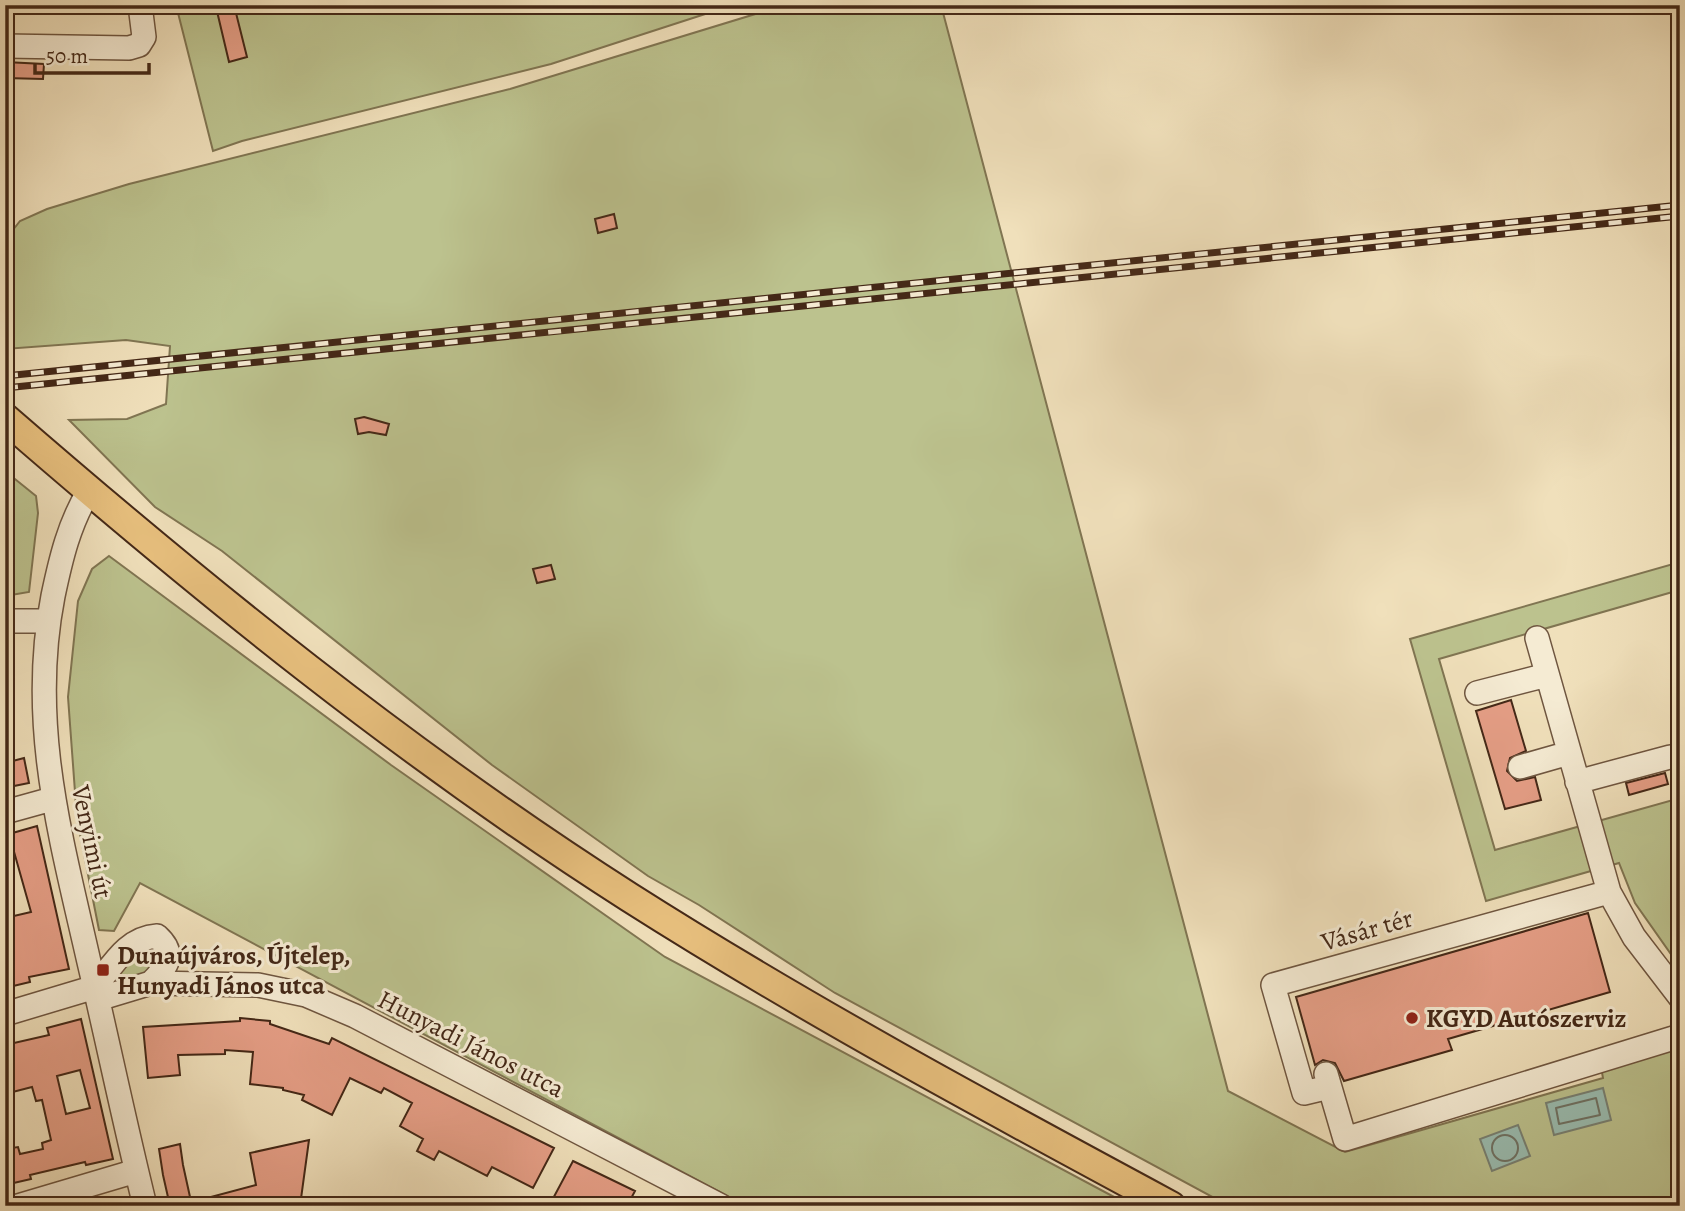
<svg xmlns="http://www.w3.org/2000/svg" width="1685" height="1211" font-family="Alegreya,serif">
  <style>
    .green { fill: #bcc28e; stroke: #807552; stroke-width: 2 }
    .water { fill: #9abdb1; stroke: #788173; stroke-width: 2 }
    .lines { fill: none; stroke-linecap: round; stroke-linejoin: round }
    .shore { stroke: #6f7264; stroke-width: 2 }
    .building { fill: #e59e86; stroke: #442817; stroke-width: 2; fill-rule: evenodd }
    .minor-casing { stroke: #6f5640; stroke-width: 26 }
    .major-casing { stroke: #442817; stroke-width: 32 }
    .minor { stroke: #f5ebd3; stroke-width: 23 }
    .major { stroke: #e8c07e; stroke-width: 28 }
    .rail-casing { stroke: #442817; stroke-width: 7 }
    .rail { stroke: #f5ebd3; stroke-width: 4.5; stroke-dasharray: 13; stroke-linecap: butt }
    .poi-dot { fill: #8f2418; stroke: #f5ebd3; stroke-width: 2.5 }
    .labels { text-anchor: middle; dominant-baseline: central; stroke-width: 6; stroke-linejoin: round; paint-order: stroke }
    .street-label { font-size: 26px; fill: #442817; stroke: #f5ebd3 }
    .poi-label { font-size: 26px; font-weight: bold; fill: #442817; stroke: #f5ebd3; text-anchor: start }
  </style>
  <rect width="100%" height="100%" fill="#f0e0bb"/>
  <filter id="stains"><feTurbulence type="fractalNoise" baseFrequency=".00286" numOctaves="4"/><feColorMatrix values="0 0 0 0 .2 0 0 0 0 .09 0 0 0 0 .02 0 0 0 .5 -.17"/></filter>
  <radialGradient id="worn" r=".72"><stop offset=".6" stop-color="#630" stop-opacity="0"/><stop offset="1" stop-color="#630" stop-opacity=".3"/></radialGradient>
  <path class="green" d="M176 5H733L551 64 242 141 213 151Z
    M785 5H941L1228 1091 1345 1152 1603 1078 1601 1067 1680 1045V1206H1229L835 993 699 905 648 876 492 765 222 551 155 507 69 420 127 419 166 404 170 346 126 340 5 349V240L20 221 47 209 129 184 510 89Z
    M5 471 36 496 38 513 29 592 5 596Z
    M109 556 391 765 665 957 1131 1206H746L140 883 114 931 99 930 77 819 68 697 78 601 92 569Z
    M1680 562V601L1676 591 1439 659 1495 850 1680 798V967L1635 903 1619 863 1486 901 1410 639Z
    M137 947H158L156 964 137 980 112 983 111 979Z"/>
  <path class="water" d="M1603 1088 1611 1120 1554 1135 1546 1103Z
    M1518 1125 1530 1156 1492 1171 1480 1139Z"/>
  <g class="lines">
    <path class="shore" d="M1596 1098 1600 1115 1559 1124 1556 1108Z
      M1492 1148a13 13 0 1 1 26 0a13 13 0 1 1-26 0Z"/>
  </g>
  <path class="building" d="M234 5 247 57 229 62 216 7Z
    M5 62 44 64 43 79 5 78Z
    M614 214 617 228 598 233 595 219Z
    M364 417 389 424 386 435 369 432 358 434 355 419Z
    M551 565 555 579 537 583 533 569Z
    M1511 700 1526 751 1510 758 1507 771 1517 781 1535 777 1541 800 1505 809 1476 711Z
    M24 758 29 783 9 787 5 763Z
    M1665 773 1668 784 1629 795 1626 783Z
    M37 826 69 969 29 977 30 982 5 988V918L31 912 9 834Z
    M1588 913 1610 992 1448 1039 1452 1050 1344 1081 1335 1063 1323 1060 1315 1065 1296 997Z
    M240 1018 270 1021V1024L329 1044 332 1038 554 1148 533 1188 492 1167 487 1176 439 1151 434 1160 417 1151 423 1139 400 1126 412 1103 384 1088 381 1093 350 1078 332 1115 302 1100 304 1095 283 1090V1088L250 1084 253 1052 225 1050V1054L178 1055 180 1075 148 1078 143 1027 240 1021Z
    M81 1019 113 1159 86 1165 85 1162 30 1175 31 1179 5 1185V1149L18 1147 20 1154 43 1149 42 1143 51 1140 42 1100 36 1101 32 1087 5 1094V1045L49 1035 47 1028ZM80 1070 90 1108 66 1114 57 1076Z
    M309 1140 300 1206H192V1202L256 1185 250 1153Z
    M180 1144 183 1165 192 1206H170L163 1175 159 1149Z
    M573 1161 635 1191 627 1206H549Z"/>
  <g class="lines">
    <g class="minor-casing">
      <path id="minor" d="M5 46 129 48 139 45 144 37 140 5
        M89 491C69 524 61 558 53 596 28 724 61 838 89 962 108 1043 125 1125 145 1206
        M5 621H48
        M1537 638 1609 892 1634 937 1680 997
        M1477 693 1547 675
        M1520 767 1569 753
        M1577 782 1670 757
        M5 812 52 799
        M95 987C113 965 127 938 157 936 177 954 167 967 151 983
        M98 999 151 983 258 985 306 995 355 1016 721 1206
        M5 1014 95 987
        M1326 1074 1345 1139 1680 1036
        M1329 1087 1304 1093 1273 985 1609 892
        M18 1206 136 1171"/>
    </g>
    <g class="major-casing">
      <path id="major" d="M5 418C203 590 408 756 629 897 805 1009 987 1107 1171 1206"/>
    </g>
    <use href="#minor" class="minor"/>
    <use href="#major" class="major"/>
    <g class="rail-casing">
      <path id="rail" d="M5 376 1680 205
        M5 388 1680 216"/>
    </g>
    <use href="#rail" class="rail"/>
  </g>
  <g class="poi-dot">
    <rect x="96" y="963" width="14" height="14" rx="3.5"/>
    <circle cx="1412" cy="1018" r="7"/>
  </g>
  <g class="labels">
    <g class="street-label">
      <text transform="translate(92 842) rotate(78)">Venyimi út</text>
      <text transform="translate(1367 930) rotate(-16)">Vásár tér</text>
      <text transform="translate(471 1044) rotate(27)">Hunyadi János utca</text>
    </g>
    <g class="poi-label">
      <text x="117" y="955">Dunaújváros, Újtelep,<tspan x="117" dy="30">Hunyadi János utca</tspan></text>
      <text x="1426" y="1018">KGYD Autószerviz</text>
    </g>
  </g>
  <rect width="1685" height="1211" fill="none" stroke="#f0e0bb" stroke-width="28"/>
  <rect x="7" y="7" width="1671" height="1197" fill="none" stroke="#442817" stroke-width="3.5"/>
  <rect x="14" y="14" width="1657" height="1183" fill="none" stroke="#442817" stroke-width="2"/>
  <path d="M35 63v10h114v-10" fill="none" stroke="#442817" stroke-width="3.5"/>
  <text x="46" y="63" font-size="21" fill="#442817" stroke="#f5ebd3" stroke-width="5" paint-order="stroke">50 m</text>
  <rect width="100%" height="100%" filter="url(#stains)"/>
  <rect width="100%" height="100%" fill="url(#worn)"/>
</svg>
